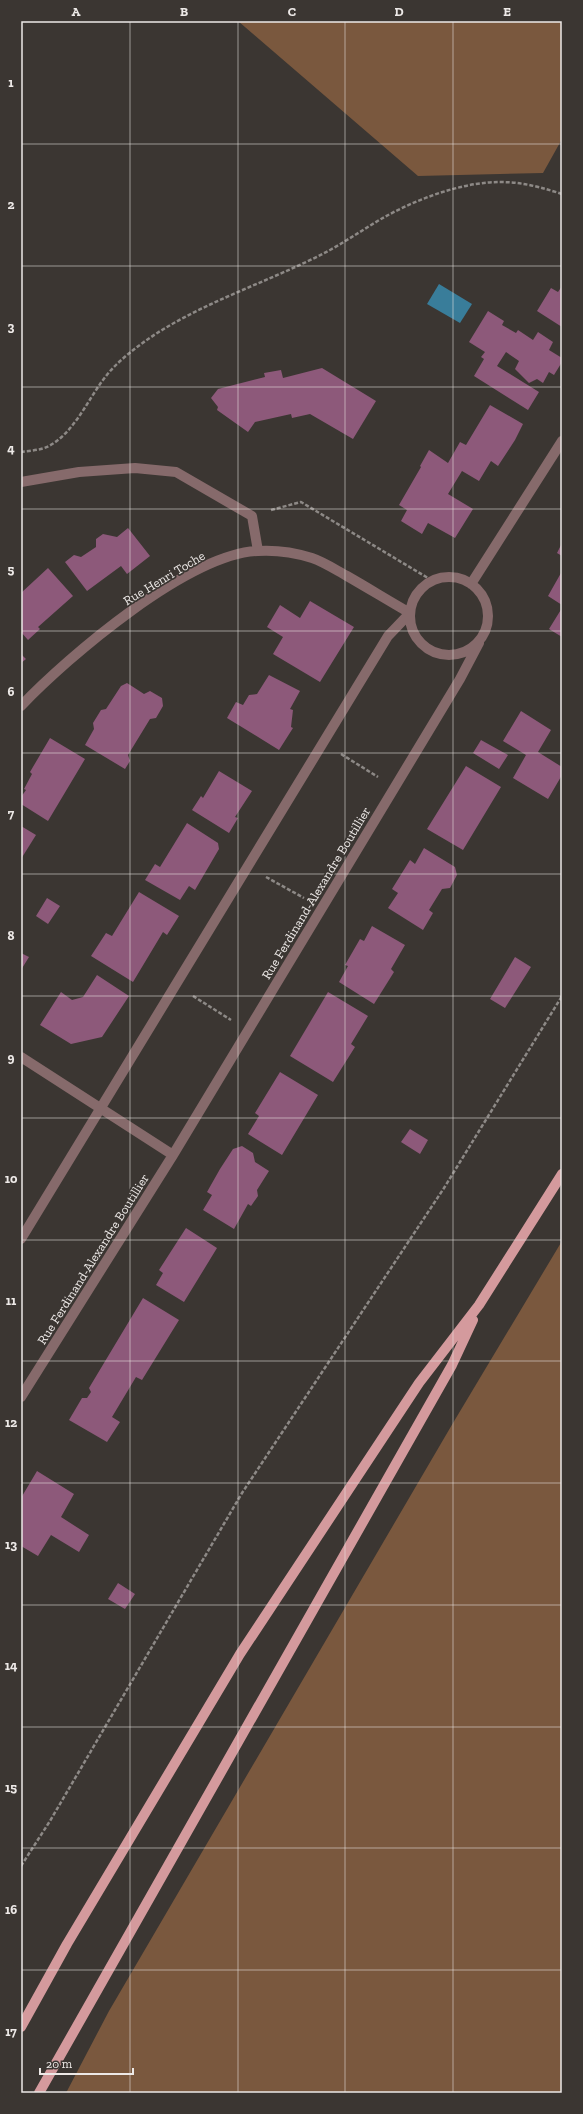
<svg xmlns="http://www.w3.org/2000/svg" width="583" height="2114" font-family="'Zilla Slab',serif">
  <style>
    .green { fill: #7a583e }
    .water { fill: #397d9a }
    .building { fill: #8d597a }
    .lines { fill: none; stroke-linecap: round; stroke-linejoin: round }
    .path { stroke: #8d8986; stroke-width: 2.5; stroke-dasharray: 4 2; stroke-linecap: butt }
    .minor { stroke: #866a6b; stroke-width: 10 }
    .major { stroke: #d49a9d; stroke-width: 10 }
    .grid { fill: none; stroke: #ede9e7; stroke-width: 1; stroke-opacity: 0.55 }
    .labels { text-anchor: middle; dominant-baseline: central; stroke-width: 3.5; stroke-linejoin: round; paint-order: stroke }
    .street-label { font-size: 13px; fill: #ede9e7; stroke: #3b3632 }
    .neatline { fill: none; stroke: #ede9e7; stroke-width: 1.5 }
    .grid-label { font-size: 13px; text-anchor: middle; font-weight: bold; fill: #ede9e7 }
  </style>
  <rect width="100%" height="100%" fill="#3b3632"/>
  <path class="green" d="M238 21H562V139L543 173 418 176Z
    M562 1241V2093H66L109 2011 453 1423Z"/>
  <path class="water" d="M439 284 472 304 460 323 427 304Z"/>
  <path class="building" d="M562 286V327L537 311 551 288 558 292Z
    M488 311 504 321 502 325 516 333 518 330 533 340 538 332 553 342 549 350 562 358V362L554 375 549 372 543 383 537 379 529 383 515 369 519 361 506 352 497 366 539 392 528 410 474 376 484 359 481 357 485 352 469 342Z
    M322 368 376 401 353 439 310 414 292 418 291 414 255 422 248 432 217 410 218 407 211 398 218 389 265 377 264 373 281 370 283 378Z
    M490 405 523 424 515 440 498 466 491 461 479 481 462 471 448 494 473 509 455 538 428 523 422 534 401 521 407 510 399 505 421 467 420 466 429 450 448 463 460 442 466 445Z
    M128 528 150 556 127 574 121 566 87 591 65 562 74 555 81 557 96 547V539L103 534 117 537Z
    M562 543V556L557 553Z
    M48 568 73 596 38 627 40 629 28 640 21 632V593Z
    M561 573 562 574V605L548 596Z
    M310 601 354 627 320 682 273 654 283 637 267 627 280 605 300 618Z
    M562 608V637L549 629Z
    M21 654 26 659 21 663Z
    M269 675 300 691 290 709 293 710 291 727 293 728 279 750 227 718 236 702 243 705 249 695 257 694Z
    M127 683 144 694 150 691 162 698 163 706 156 718 150 719 128 755 130 761 125 769 85 745 94 729 93 723 101 710 106 709 121 686Z
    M521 711 551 730 538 752 562 767V775L548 799 513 778 526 755 503 741Z
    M50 738 85 759 48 821 21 804V797L26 790 24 789 32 774 30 772Z
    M481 740 508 755 499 769 473 753Z
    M466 766 501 787 463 850 427 829Z
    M219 771 252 791 235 817 238 818 229 833 192 810 201 796 203 798Z
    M187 823 218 843 219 849 195 890 189 886 180 900 145 880 155 864 160 867Z
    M21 826 36 835 21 859Z
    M424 848 455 867 457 875 450 888 442 889 429 910 433 913 423 930 388 908 398 893 392 889 410 860 415 864Z
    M139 892 179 916 167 935 163 932 133 982 91 956 106 933 112 936Z
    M47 898 60 906 48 924 36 916Z
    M372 926 405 945 391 969 394 972 374 1004 339 982 348 966 345 965 360 939 364 941Z
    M21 953 29 957 21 970Z
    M515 957 531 967 505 1008 490 999Z
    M97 975 129 996 102 1037 71 1044 40 1025 61 992 72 1000 83 997Z
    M328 992 368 1016 351 1044 355 1047 333 1082 290 1056Z
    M280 1072 318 1095 282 1155 248 1134 259 1116 255 1113Z
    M410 1129 428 1140 420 1154 401 1142Z
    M242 1146 253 1153 255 1162 269 1171 257 1190 258 1196 251 1206 248 1204 234 1229 203 1210 212 1195 207 1192 220 1169 233 1149Z
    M186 1228 217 1248 184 1302 156 1285 163 1273 159 1270Z
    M143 1298 179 1320 142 1380 136 1377 112 1417 120 1422 107 1442 69 1420 82 1398H87L91 1392 89 1388Z
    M37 1471 74 1494 61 1517 89 1535 79 1552 51 1535 38 1556 21 1546V1498Z
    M118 1583 135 1594 125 1609 108 1599Z"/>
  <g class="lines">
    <path class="path" d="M21 452C30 451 41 450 49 446 80 429 91 388 117 364 175 309 261 287 330 250 348 240 364 229 381 219 409 203 444 189 476 184 509 179 531 184 562 194
      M271 510 301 502 433 581
      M341 754 378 777
      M266 877 304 898
      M193 996 231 1020
      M21 1866 50 1821 242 1493 444 1188 562 996"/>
    <path class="minor" d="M21 482 79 472 135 468 176 472 252 516 258 551
      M410 616a39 39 0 1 1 78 0a39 39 0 1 1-78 0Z
      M471 584 562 441
      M21 706C69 656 188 554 258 551 275 550 296 553 312 558 324 562 336 570 347 576 368 588 389 601 410 613L388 636 21 1239
      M21 1057 173 1155
      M21 1397 173 1155 460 679 479 643"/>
    <path class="major" d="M21 2027 67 1944 240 1654 419 1383 479 1305 562 1174
      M39 2093 452 1365 473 1320"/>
  </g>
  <path class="grid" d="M130 21V2093M238 21V2093M345 21V2093M453 21V2093M21 144H562M21 266H562M21 387H562M21 509H562M21 631H562M21 753H562M21 874H562M21 996H562M21 1118H562M21 1240H562M21 1361H562M21 1483H562M21 1605H562M21 1727H562M21 1848H562M21 1970H562"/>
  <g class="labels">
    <g class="street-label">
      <text transform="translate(164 578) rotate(-31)">Rue Henri Toche</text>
      <text transform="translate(316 893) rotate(-59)">Rue Ferdinand-Alexandre Boutillier</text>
      <text transform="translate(93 1259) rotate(-58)">Rue Ferdinand-Alexandre Boutillier</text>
    </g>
  </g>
  <rect width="583" height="2114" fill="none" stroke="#3b3632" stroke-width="44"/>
  <path d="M40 2068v6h93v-6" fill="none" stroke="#ede9e7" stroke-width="2"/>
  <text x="46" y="2068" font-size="12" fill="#ede9e7" stroke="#3b3632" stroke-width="3" paint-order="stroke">20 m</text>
  <rect x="22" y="22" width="539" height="2070" class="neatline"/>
  <g class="grid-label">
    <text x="76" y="16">A</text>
    <text x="184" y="16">B</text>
    <text x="292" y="16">C</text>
    <text x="399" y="16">D</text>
    <text x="507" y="16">E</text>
    <text x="11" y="87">1</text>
    <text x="11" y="209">2</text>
    <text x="11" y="331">3</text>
    <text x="11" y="453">4</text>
    <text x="11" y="574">5</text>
    <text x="11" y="696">6</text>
    <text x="11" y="818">7</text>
    <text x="11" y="940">8</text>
    <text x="11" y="1062">9</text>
    <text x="11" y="1183">10</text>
    <text x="11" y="1305">11</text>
    <text x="11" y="1427">12</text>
    <text x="11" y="1549">13</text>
    <text x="11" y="1670">14</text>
    <text x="11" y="1792">15</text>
    <text x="11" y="1914">16</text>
    <text x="11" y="2036">17</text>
  </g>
</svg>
